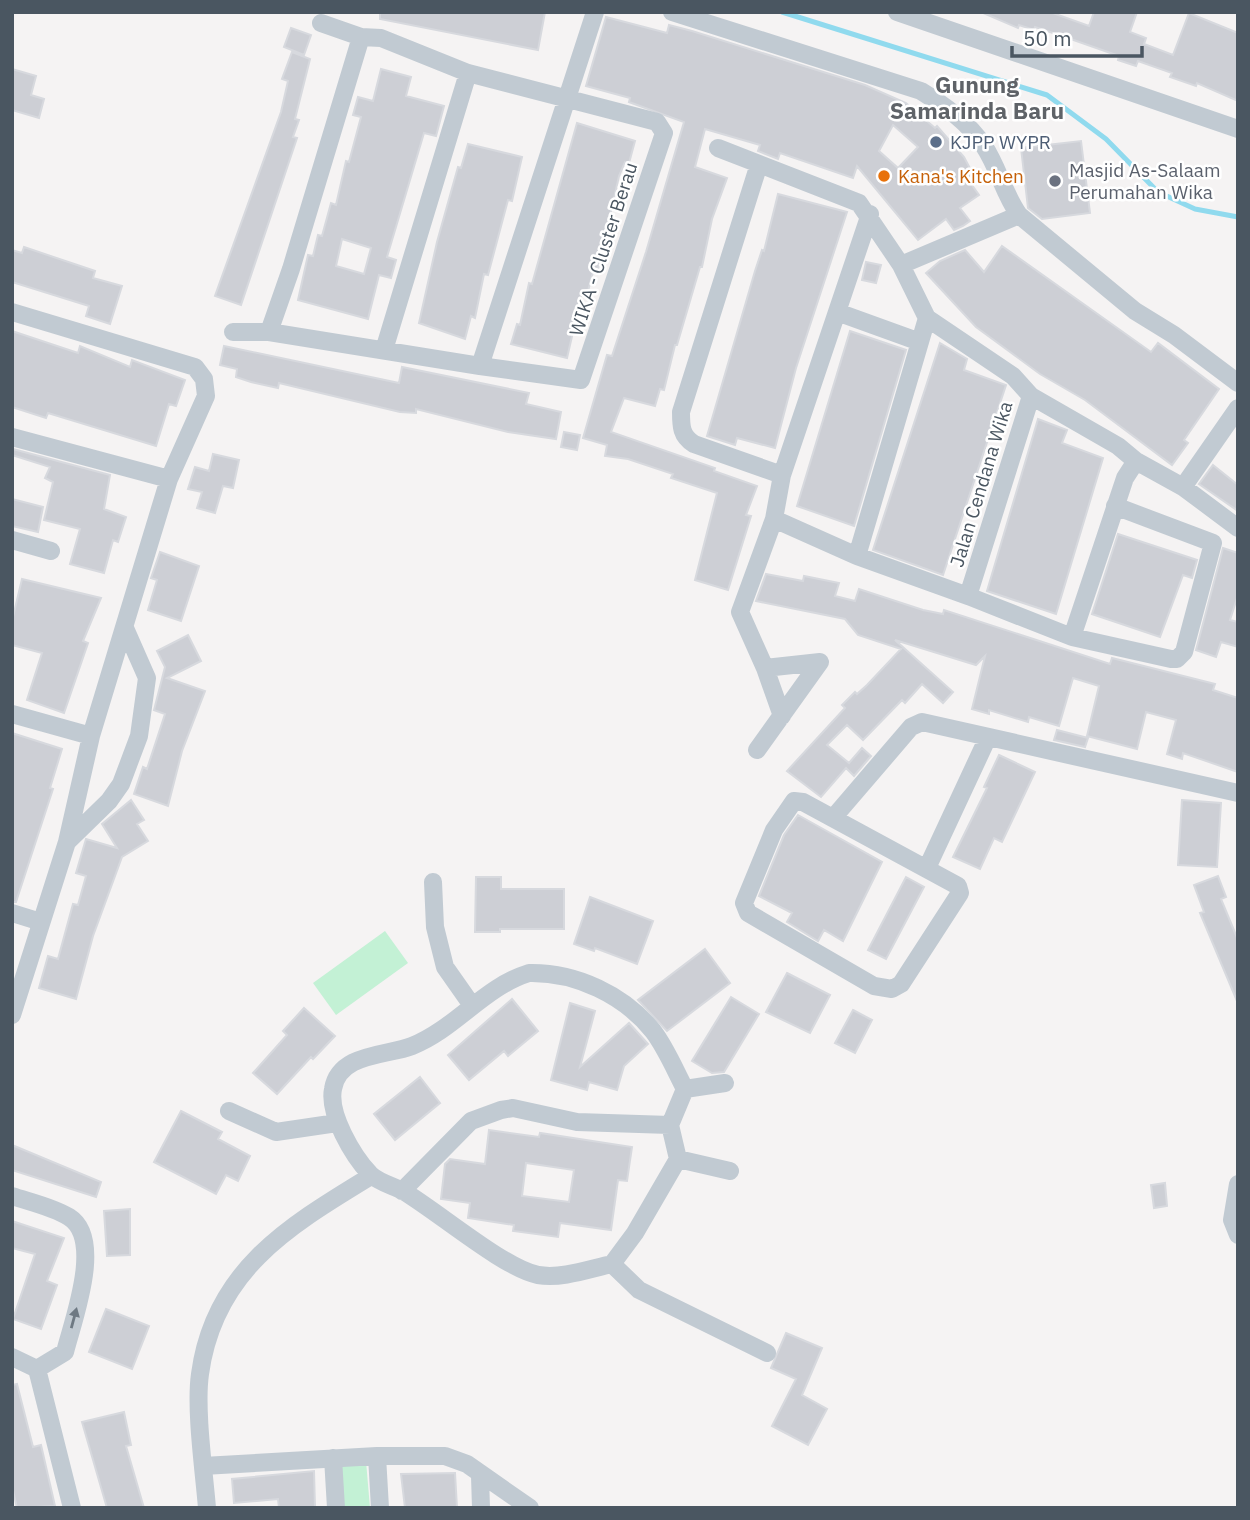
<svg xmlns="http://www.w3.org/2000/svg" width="1250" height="1520" font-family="'IBM Plex Sans',sans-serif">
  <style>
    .green { fill: #c3f1d5 }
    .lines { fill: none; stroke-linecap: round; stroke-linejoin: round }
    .stream { stroke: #90daee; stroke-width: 5 }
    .building { fill: #cdcfd5; stroke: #d7d9de; stroke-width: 2; fill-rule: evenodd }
    .street { stroke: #c1cad2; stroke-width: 18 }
    .oneway { fill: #6e7983 }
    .service-dot { fill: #5c6f8a; stroke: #fff; stroke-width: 2.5 }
    .food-dot { fill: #e8710a; stroke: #fff; stroke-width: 2.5 }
    .worship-dot { fill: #6b7280; stroke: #fff; stroke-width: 2.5 }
    .labels { text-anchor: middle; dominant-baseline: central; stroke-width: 5; stroke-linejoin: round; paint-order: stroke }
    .service-label { font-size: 19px; fill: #4e5e75; stroke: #fff; text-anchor: start }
    .worship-label { font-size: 19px; fill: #5b616d; stroke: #fff; text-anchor: start }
    .food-label { font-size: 19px; fill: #c56008; stroke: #fff; text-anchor: start }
    .street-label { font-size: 19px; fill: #4a5661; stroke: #fff }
    .quarter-label { font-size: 23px; font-weight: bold; fill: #5f6368; stroke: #fff }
  </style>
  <rect width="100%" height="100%" fill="#f5f3f3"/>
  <path class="green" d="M385 931 408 963 336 1015 313 983Z
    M366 1461 370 1508H342L338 1464Z"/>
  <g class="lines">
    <path class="stream" d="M782 12 1047 95 1106 139 1158 192 1195 209 1238 217"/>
  </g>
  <path class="building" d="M380 12H545L538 50 380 19Z
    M981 12H1050L1089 26 1094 12H1137L1130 32 1146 38 1144 44 1173 55 1189 13 1238 33V101L1197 83 1196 86 1170 77 1172 73 1138 61 1136 66 1118 60 1119 56 1065 37 1035 27 1034 30 1019 25 1018 28Z
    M606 17 667 33 669 25 692 31 865 85 906 103 935 128 937 126 964 157 973 174 967 178 979 195 960 208 970 221 963 226 954 230 946 219 918 240 857 166 853 178 780 153 778 159 758 151 760 145 705 129 695 167 727 178 712 219 702 267H700L677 345H675L664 390 660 389 655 406 624 398 611 432 715 468 714 471 757 486 746 515 751 516 728 590 695 580 717 493 671 478 673 474 628 459 605 456 607 445 583 438 607 355 612 356 646 252 684 122 629 102 630 98 586 86ZM893 125 918 147 898 168 879 151Z
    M291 28 311 35 304 55 284 47Z
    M292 52 310 59 295 119 299 120 293 137 297 138 241 305 215 296 281 112 288 81 282 79Z
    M12 69 36 76 31 95 44 99 39 118 12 110Z
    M381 69 411 77 406 96 444 106 436 136 424 133 387 257 396 260 391 278 379 275 368 319 298 300 308 255 313 256 318 235 322 236 331 203 336 205 346 161 349 162 361 117 353 115 358 97 373 101ZM342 239 371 248 364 274 336 266Z
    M577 123 635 141 629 163 625 162 619 176 597 273 593 272 587 295 582 293 567 358 511 344 517 324 520 325 529 283 532 284Z
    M1081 141 1090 213 1042 219 1028 208 1021 148Z
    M468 144 522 157 512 201 508 200 488 275 484 274 475 318 471 316 465 339 419 323 437 242 458 167 461 168Z
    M778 194 847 212 796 368 775 448 737 438 735 445 707 436 755 271 762 250 764 251Z
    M1002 246 1151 352 1158 343 1219 389 1184 440 1188 443 1172 465 1085 400 1040 374 976 327 926 273 940 261 965 250 984 272Z
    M24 247 95 271 93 278 122 286 110 324 86 316 89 306 12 282V250L22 253Z
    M866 262 881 265 876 283 862 280Z
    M12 331 78 353 80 346 130 367 132 360 185 380 176 406 169 404 156 446 48 413 46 418 12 407Z
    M850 331 906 350 854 526 797 506Z
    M940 343 967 359 964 370 1006 385 943 575 873 550Z
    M224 346 399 383 402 367 529 393 526 404 561 412 556 439 508 432 416 409V413L400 412 279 383 278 388 251 382 236 377 237 369 220 365Z
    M1038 419 1067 430 1062 443 1103 458 1056 614 987 591Z
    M564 432 580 435 577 450 561 447Z
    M13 449 110 475 104 509 126 517 118 542 113 540 104 573 70 564 80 529 44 520 53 482 45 478 50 467 12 455Z
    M213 454 239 460 233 488 223 486 215 513 197 508 202 492 188 489 195 467 209 471Z
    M1213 465 1238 485V511L1199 484Z
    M12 499 43 507 38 532 12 526Z
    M1118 534 1197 560 1192 578 1183 575 1160 637 1092 614Z
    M1223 548 1238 553V595L1230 620 1238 622V647L1221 642 1216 657 1196 650Z
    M160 552 199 566 181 621 148 610 157 580 151 578Z
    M766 574 803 581 804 576 839 583 835 596 855 601 859 589 923 610 943 614 944 610 1110 664 1112 658 1215 684 1213 690 1238 698V772L1183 753 1182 759 1167 754 1176 720 1146 712 1137 749 1087 736 1099 686 1073 678 1059 726 1029 717 1028 722 989 710V714L972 709 985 656 976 665 895 640 953 692 943 703 922 684 905 703 902 700 863 740 847 725 827 745 849 763 862 748 871 756 854 776 846 768 821 797 787 771 845 708 842 705 855 692 857 694 867 685 901 649 858 635 845 619 756 601Z
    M22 579 101 598 83 641 88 643 64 713 27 700 42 653 12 645V621Z
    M188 635 201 661 167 678 205 691 182 751 168 806 134 794 143 767 147 769 165 714 154 710 165 667 157 651Z
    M1057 730 1088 738 1085 747 1054 740Z
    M12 733 62 749 50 788 53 789 16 902H12Z
    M999 755 1035 772 1002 842 994 838 980 869 953 857 987 788 984 787Z
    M131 800 144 820 137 824 148 841 122 857 93 936 76 999 39 988 48 956 58 959 73 904 78 905 86 876 76 873 86 839 117 848 102 824Z
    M1182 800 1221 803 1217 867 1178 865Z
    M798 815 882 862 843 941 824 930 818 941 787 922 792 913 759 896 784 835Z
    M1218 876 1226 897 1221 899 1238 940 1237 1001 1200 913 1204 912 1194 885Z
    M476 877H501V889H564V929H500V932H475Z
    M906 877 924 887 886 959 868 950Z
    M590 897 653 921 637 964 595 948 594 951 574 944Z
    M705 949 730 983 667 1031 638 1000Z
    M787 973 830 995 810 1033 766 1012Z
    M731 997 759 1014 724 1072 712 1073 692 1061Z
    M512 999 538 1031 508 1056 504 1051 469 1080 448 1055Z
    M570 1003 595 1011 580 1067 629 1023 648 1044 624 1066 617 1090 589 1082 587 1090 551 1080Z
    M304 1008 335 1036 313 1059 311 1057 277 1094 253 1073 287 1035 283 1031Z
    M853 1010 872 1020 855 1053 835 1043Z
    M420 1077 440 1103 395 1140 374 1114Z
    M181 1111 222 1132 218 1139 250 1156 238 1181 226 1175 216 1194 154 1162Z
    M489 1130 539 1137 540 1133 632 1147 627 1181 618 1180 611 1230 560 1223 558 1237 513 1231 514 1225 468 1218 470 1203 441 1199 445 1164 450 1159 485 1164ZM526 1163 574 1170 569 1202 522 1196Z
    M12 1145 101 1182 96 1197 12 1170Z
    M1165 1183 1167 1206 1154 1208 1151 1185Z
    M130 1209V1255L107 1256 104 1211Z
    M12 1221 64 1238 47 1281 57 1285 41 1329 13 1319 35 1254 12 1248Z
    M106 1309 149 1326 132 1369 89 1352Z
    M786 1333 822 1348 802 1395 827 1409 808 1445 772 1426 796 1379 771 1368Z
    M17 1384 33 1447 41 1445 55 1506 17 1508 12 1486V1385Z
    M124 1412 131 1445 126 1446 144 1508H107L82 1422Z
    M314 1471 315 1508H279L278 1499 234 1503 232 1479Z
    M455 1473 457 1508H405L401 1474Z"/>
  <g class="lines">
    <path class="street" d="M672 12 921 91C945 106 968 122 984 146 998 167 1004 194 1019 215L1135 311 1174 335 1238 383
      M897 12 1238 129
      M321 23 361 37 381 38 468 73 657 122 664 133 581 380 480 366 595 12
      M718 148 859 203 901 265 1019 215
      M759 164 681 412C681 426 681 436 694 444L782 475 870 214
      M12 312 195 367 204 379 206 396 169 479 91 736 67 842 12 1015
      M837 312 920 342
      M233 332H269L480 366
      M269 332 291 269 361 37
      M384 350 468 73
      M12 437 169 479
      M1136 461 1183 487 1238 528
      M782 475 774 519 857 556 927 318 901 265
      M1183 487 1238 408
      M12 540 51 551
      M857 556 968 596 1031 396 1013 376 927 318
      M968 596 1072 637 1125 478 1136 461 1118 446 1031 396
      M1072 637 1171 659H1177L1184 652 1213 543 1115 506
      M765 668 740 612 774 519
      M12 714 91 736
      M757 750 820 662 765 668 782 716
      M794 801 803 802 958 886 960 893 901 984 892 989 874 986 748 913 744 903 774 830Z
      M833 818 911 727 922 722 1238 793
      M67 842 109 801 121 784 139 736 147 678 125 628
      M927 868 988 737
      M433 882 435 927 445 967 471 1004
      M12 913 41 922
      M529 973C576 972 624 995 653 1031 666 1048 675 1070 685 1089L670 1125 678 1159 635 1233 612 1264C589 1269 562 1279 538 1275 505 1269 437 1211 403 1191 393 1186 378 1182 370 1174 353 1156 328 1114 333 1089 339 1053 386 1056 412 1046 455 1029 484 987 529 973Z
      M685 1089 725 1083
      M229 1111 276 1132 337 1123
      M678 1159 730 1171
      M1238 1184 1232 1220 1238 1235
      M402 1191 471 1121 501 1110 513 1108 577 1122 670 1125
      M12 1196C30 1202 53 1207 69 1217 104 1239 73 1320 65 1352L37 1369
      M612 1264 639 1290 767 1353
      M12 1357 37 1369
      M37 1369 72 1508
      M377 1456 380 1508
      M333 1458 336 1508
      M203 1466 377 1456H445L467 1464 530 1508
      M480 1476 481 1508
      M207 1508C204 1471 195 1409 200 1374 214 1270 289 1226 371 1176"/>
  </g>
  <defs><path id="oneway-solid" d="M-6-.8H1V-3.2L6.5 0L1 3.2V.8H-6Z" transform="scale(1.75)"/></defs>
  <use class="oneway" href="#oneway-solid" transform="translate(74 1318) rotate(-75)"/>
  <circle class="service-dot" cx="936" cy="142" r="7"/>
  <circle class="food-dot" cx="884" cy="176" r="7"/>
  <circle class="worship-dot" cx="1055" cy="181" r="7"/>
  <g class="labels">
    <g class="service-label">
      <text x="950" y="142">KJPP WYPR</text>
    </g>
    <g class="worship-label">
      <text x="1069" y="170">Masjid As-Salaam<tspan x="1069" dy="22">Perumahan Wika</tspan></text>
    </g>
    <g class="food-label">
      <text x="898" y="176">Kana's Kitchen</text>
    </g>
    <g class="street-label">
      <text transform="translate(603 249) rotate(-72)">WIKA - Cluster Berau</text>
      <text transform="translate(981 484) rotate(-73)">Jalan Cendana Wika</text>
    </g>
    <g class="quarter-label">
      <text x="977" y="84">Gunung<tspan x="977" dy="26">Samarinda Baru</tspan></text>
    </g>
  </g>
  <rect width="1250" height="1520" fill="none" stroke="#4a5661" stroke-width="28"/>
  <path d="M1012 46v10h130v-10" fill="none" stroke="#4a5661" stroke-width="3.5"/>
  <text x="1023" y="46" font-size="21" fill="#4a5661" stroke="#ffffff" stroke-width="5" paint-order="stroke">50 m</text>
</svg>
